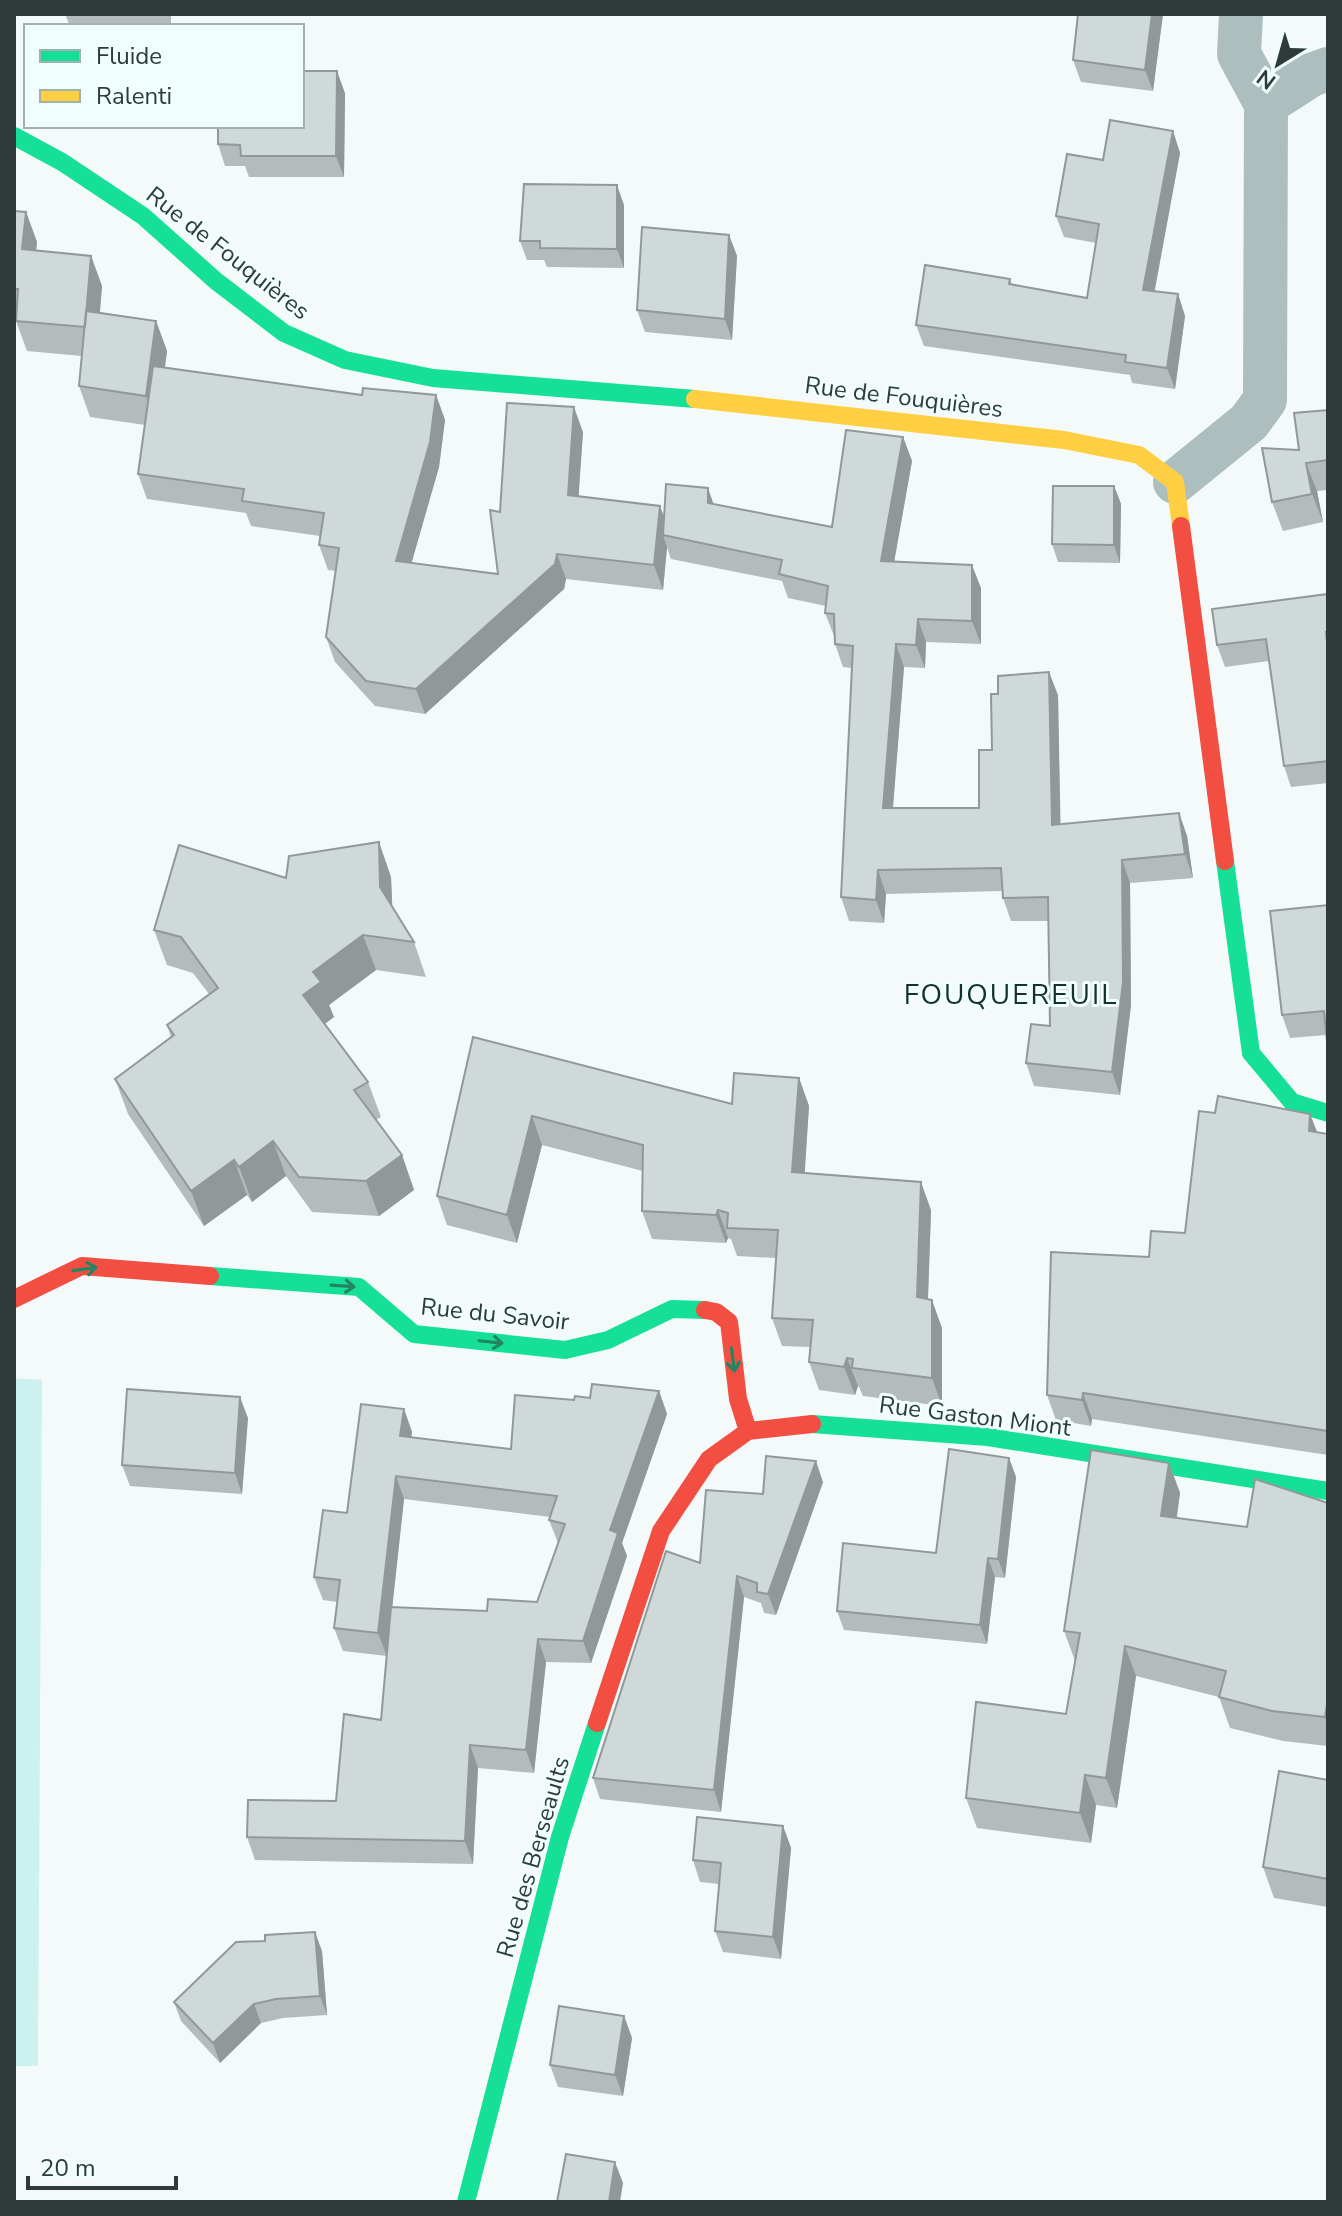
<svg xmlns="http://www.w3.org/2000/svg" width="1342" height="2216" font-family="'Nunito Sans',sans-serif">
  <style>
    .green { fill: #ccf1ef }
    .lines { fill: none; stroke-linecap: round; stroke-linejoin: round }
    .street { stroke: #adbebe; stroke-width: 44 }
    .fast { stroke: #16e098; stroke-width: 18 }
    .slow { stroke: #ffcf43; stroke-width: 18 }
    .jam { stroke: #f24e42; stroke-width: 18 }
    .wall { fill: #b3bbbb; fill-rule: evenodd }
    .shaded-wall { fill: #929898 }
    .building { fill: #d0d9d9; stroke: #929898; stroke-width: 2 }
    .oneway { stroke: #238564 }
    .labels { text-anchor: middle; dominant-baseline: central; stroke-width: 6; stroke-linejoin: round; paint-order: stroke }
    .street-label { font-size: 24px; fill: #2e3b3a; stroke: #f0fefd }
    .quarter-label { font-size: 28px; letter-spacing: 2px; fill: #143130; stroke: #f0fefd }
  </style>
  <rect width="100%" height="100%" fill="#f4fafa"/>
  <path class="green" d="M14 1378 42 1380 38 2066H14Z"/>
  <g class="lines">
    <path class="street" d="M1266 104 1311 75 1328 69
      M1175 482 1249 422 1265 400 1266 104 1239 54 1241 14"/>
    <path class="fast" d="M14 136 62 162 143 216 216 281 284 333 345 360 433 378 695 399
      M1225 861 1251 1053 1292 1102 1328 1113
      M210 1276 359 1287 414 1334 565 1350 608 1340 672 1309 705 1310
      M812 1424 988 1437 1328 1491
      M466 2202 560 1837 597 1723"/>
    <path class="slow" d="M695 399 1064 440 1139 455 1175 482 1181 526"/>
    <path class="jam" d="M1181 526 1225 861
      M14 1299 82 1266 210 1276
      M705 1310 716 1312 729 1322 738 1399 748 1431
      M597 1723 661 1531 709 1459 748 1431 812 1424"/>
  </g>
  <path class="wall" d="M65 14H171V25L70 26Z
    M1078 14H1163L1153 91 1081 82 1073 60Z
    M345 93 344 177H249L245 166H225L218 144Z
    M1173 131 1180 153 1154 291 1178 294 1185 316 1175 389 1132 383 1130 375 924 346 916 325 1010 279 1012 284 1087 298 1096 243 1064 237 1056 216 1103 160Z
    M624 205V268L547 267 544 260H527L520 241Z
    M14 211 26 212 37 242 36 250 91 256 102 286 100 312 156 321 167 351 165 367 362 395H436L445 420 439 467 411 563 498 574 500 512 583 432 578 497 660 506 664 517 714 504 832 527 903 437 912 461 894 562 981 588V644L926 642 925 668 904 667 893 808H979L992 750 1058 695 1060 824 1179 813 1187 836 1193 878 1130 883 1131 1005 1120 1095 1034 1086 1026 1063 1050 1026 1049 921H1011L1003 898 1002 891 886 894 884 923 849 921 841 897 852 668 843 667 835 644 834 636 825 613 826 606 788 598 782 581 671 559 667 547 663 590 566 579 564 589 425 714 375 706 335 662 326 637 336 571 328 570 319 545 320 536 251 526 246 513 147 499 138 474 145 425 90 417 79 386 82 356 27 351 16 321V318H14Z
    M729 235 737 256 732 340 645 332 637 310Z
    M1328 410V490L1317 491 1323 522 1283 531 1272 502 1299 450Z
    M1114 486 1121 504 1120 563 1058 562 1052 544Z
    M1328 594V783L1291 787 1284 766 1269 661 1225 667 1217 645Z
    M391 877 392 907 414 942 426 977 376 970 329 1005 334 1017 325 1024 368 1082 381 1117 376 1120 402 1155 414 1190 379 1216 312 1212 286 1176 252 1202 247 1195 204 1226 128 1114 115 1079 171 1037 167 1025 209 994 193 973 167 965 154 930 286 878Z
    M1328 905V1052L1326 1035 1290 1038 1282 1015Z
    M473 1037 732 1104 799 1078 809 1106 804 1173 931 1210 928 1299 942 1328V1406L863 1396 859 1387 858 1386 855 1395 819 1390 809 1362 810 1347 782 1346 772 1318 776 1258 737 1256 731 1239 728 1238 726 1243 652 1239 642 1211 643 1171 542 1145 517 1243 447 1225 437 1196Z
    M1317 1132 1328 1134V1455L1092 1419 1091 1426 1056 1420 1047 1395 1149 1257 1185 1233Z
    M659 1391 667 1414 622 1543 627 1556 591 1663 546 1662 534 1773 478 1768 473 1864 255 1860 247 1837 336 1801 381 1720 387 1656 343 1651 334 1628 338 1602 323 1600 314 1577 404 1409 412 1432 411 1437 511 1449 574 1400ZM404 1499 550 1517 549 1520 558 1543 537 1602 487 1611 392 1607Z
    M248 1418 242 1494 130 1486 122 1465Z
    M1009 1458 1016 1477 1005 1578 995 1577 987 1644 844 1630 837 1611 936 1553Z
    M1169 1463 1180 1493 1177 1518 1247 1527 1328 1503V1746L1283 1741 1230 1728 1219 1697 1136 1676 1117 1808 1096 1805 1091 1843 977 1828 966 1798 1066 1714 1075 1661 1064 1631Z
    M823 1482 776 1615 764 1613 761 1603 744 1597 721 1812 600 1799 593 1778 700 1563 763 1494Z
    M1328 1780V1907L1274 1898 1263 1867Z
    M783 1826 791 1848 781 1959 723 1952 715 1931 719 1884 700 1882 693 1860Z
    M322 1951 327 2015 283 2018 261 2023 220 2063 181 2021 174 2002Z
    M624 2016 632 2038 623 2096 558 2087 550 2065Z"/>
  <path class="shaded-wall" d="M1152 14H1163L1153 91 1145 70Z
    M337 71 345 93 344 177 336 156Z
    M1173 131 1180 153 1151 311 1143 290Z
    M617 185 624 205V268L617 249Z
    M26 212 37 242 33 279 22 249Z
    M729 235 737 256 732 340 725 319Z
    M91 256 102 286 96 357 85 327Z
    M1178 294 1185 316 1175 389 1167 368Z
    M156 321 167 351 157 426 146 396Z
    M436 395 445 420 439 467 405 586 396 561Z
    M574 407 583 432 577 520 568 495Z
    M903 437 912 461 890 585 881 561Z
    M1306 463 1317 491 1323 522 1312 494Z
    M1114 486 1121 504 1120 563 1114 545Z
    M708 488 716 511 708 503Z
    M660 506 669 531 663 535 667 547 663 590 654 565Z
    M557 554 566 579 564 589 425 714 416 689Z
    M972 565 981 588V644L972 621Z
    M918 619 926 642 925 668 916 645Z
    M896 644 904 667 891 831 883 808Z
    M1049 672 1058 695 1061 849 1052 825Z
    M1179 813 1187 836 1193 878 1185 854Z
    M379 842 391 877 393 922 380 887Z
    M1122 860 1130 883 1131 1005 1120 1095 1112 1072Z
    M878 870 886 894 884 923 876 900Z
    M363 935 376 970 329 1005 334 1017 316 1030 303 995 313 972Z
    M799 1078 809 1106 803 1200 792 1172Z
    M1310 1114 1320 1139 1309 1131Z
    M532 1116 542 1145 517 1243 507 1215Z
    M273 1141 286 1176 252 1202 239 1167Z
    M402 1155 414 1190 379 1216 366 1181Z
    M234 1160 247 1195 204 1226 191 1191Z
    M921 1182 931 1210 927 1326 917 1297Z
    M718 1210 728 1238 726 1243 716 1215Z
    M932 1300 942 1328V1406L932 1378Z
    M847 1358 858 1386 855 1395 844 1367Z
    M659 1391 667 1414 622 1543 627 1556 591 1663 583 1641 610 1530Z
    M1083 1393 1092 1419 1091 1426 1082 1400Z
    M240 1397 248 1418 242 1494 235 1473Z
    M404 1409 412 1432 408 1459 400 1436Z
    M1009 1458 1016 1477 1005 1578 998 1559Z
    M816 1461 823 1482 776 1615 768 1594Z
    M1169 1463 1180 1493 1172 1546 1161 1516Z
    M396 1476 404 1499 387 1656 378 1633Z
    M988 1558 995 1577 987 1644 980 1625Z
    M737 1576 744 1597 721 1812 714 1790Z
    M538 1639 546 1662 534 1773 526 1750Z
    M1125 1646 1136 1676 1117 1808 1106 1778Z
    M1328 1698V1726L1325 1717Z
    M470 1745 478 1768 473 1864 465 1841Z
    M1085 1775 1096 1805 1091 1843 1080 1813Z
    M783 1826 791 1848 781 1959 773 1937Z
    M315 1932 322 1951 327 2015 320 1996Z
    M254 2004 261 2023 220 2063 213 2043Z
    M624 2016 632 2038 623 2096 615 2075Z
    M615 2162 623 2183 620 2202H609Z"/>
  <path class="building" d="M1078 14H1152L1145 70 1073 60Z
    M302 71H337L336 156H241L240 145 218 144V126H302Z
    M1110 120 1173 131 1143 290 1178 294 1167 368 1125 362 1126 355 916 325 925 265 1010 279 1009 284 1087 298 1099 224 1056 216 1067 154 1103 160Z
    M524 184 617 185V249L540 248V241H520Z
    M14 211 26 212 22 249 91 256 85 327 16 321 18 289H14Z
    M642 227 729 235 725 319 637 310Z
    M86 311 156 321 146 396 79 386Z
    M153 366 362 395 363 388 436 395 430 442 396 561 498 574 490 510 500 512 507 403 574 407 568 495 660 506 654 565 557 554 555 564 416 689 366 681 326 637 339 548 319 545 324 513 242 501 244 489 138 474Z
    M1328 410V460L1306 463 1312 494 1272 502 1262 448 1299 450 1294 413Z
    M846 430 903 437 881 561 972 565V621L918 619 916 645 896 644 883 808H979V750H992L991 694H998V676L1049 672 1052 825 1179 813 1185 854 1122 860 1123 982 1112 1072 1026 1063 1031 1024 1050 1026 1048 897 1003 898 1001 868 878 870 876 900 841 897 853 646 835 644 834 614 825 613 828 586 779 574 782 560 663 535 666 484 708 488V503L832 527Z
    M1053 486H1114V545L1052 544Z
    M1328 594V632H1326L1328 653V761L1284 766 1266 639 1217 645 1212 609Z
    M379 842 380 887 414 942 363 935 313 972 321 982 303 995 368 1082 354 1090 402 1155 366 1181 299 1177 273 1141 239 1167 234 1160 191 1191 115 1079 174 1035 167 1025 218 988 181 937 154 930 179 845 286 878 289 856Z
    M1328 905V1051L1324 1011 1282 1015 1270 911Z
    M473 1037 732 1104 734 1073 799 1078 792 1172 921 1182 917 1297 932 1300V1378L852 1368 853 1359 847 1358 844 1367 809 1362 813 1320 772 1318 778 1230 727 1228 728 1213 718 1210 716 1215 642 1211 643 1145 532 1116 507 1215 437 1196Z
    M1218 1096 1310 1114 1309 1131 1328 1134V1431L1083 1393 1082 1400 1047 1395 1051 1252 1149 1257 1151 1231 1185 1233 1199 1111 1215 1113Z
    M592 1384 659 1391 610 1530 618 1533 583 1641 538 1639 526 1750 470 1745 465 1841 247 1837 248 1800 336 1801 344 1714 381 1720 391 1607 487 1611 488 1599 537 1602 565 1524 549 1520 557 1496 396 1476 378 1633 334 1628 340 1580 314 1577 323 1510 347 1513 361 1404 404 1409 400 1436 511 1449 515 1395 574 1400 575 1396 590 1398Z
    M127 1389 240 1397 235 1473 122 1465Z
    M949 1449 1009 1458 998 1559 988 1558 980 1625 837 1611 843 1543 936 1553Z
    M1091 1450 1169 1463 1161 1516 1247 1527 1255 1479 1328 1503V1698L1325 1717 1272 1711 1219 1697 1226 1671 1125 1646 1106 1778 1085 1775 1080 1813 966 1798 976 1702 1066 1714 1080 1633 1064 1631Z
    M766 1456 816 1461 768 1594 757 1592V1583L737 1576 714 1790 593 1778 666 1551 700 1563 706 1490 763 1494Z
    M1279 1771 1328 1780V1879L1263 1867Z
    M697 1817 783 1826 773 1937 715 1931 721 1863 693 1860Z
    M315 1932 320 1996 276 1999 254 2004 213 2043 174 2002 236 1942 265 1941V1935Z
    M559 2006 624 2016 615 2075 550 2065Z
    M566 2154 615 2162 609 2202H557Z"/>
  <defs><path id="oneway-shaft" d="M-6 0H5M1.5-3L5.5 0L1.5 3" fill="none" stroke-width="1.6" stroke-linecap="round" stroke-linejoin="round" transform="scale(2)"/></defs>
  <g class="oneway">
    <use href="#oneway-shaft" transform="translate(85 1269) rotate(-8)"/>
    <use href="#oneway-shaft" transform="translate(343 1286) rotate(4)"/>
    <use href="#oneway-shaft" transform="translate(491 1342) rotate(6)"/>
    <use href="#oneway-shaft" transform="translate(733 1360) rotate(82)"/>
  </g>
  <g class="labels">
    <g class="street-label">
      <text transform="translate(228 253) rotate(38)">Rue de Fouquières</text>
      <text transform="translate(904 397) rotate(7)">Rue de Fouquières</text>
      <text transform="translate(495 1314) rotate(6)">Rue du Savoir</text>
      <text transform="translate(975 1416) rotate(7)">Rue Gaston Miont</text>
      <text transform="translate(533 1857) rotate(-74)">Rue des Berseaults</text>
    </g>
    <g class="quarter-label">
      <text x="1011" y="995">FOUQUEREUIL</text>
    </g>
  </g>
  <rect width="1342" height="2216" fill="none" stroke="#2e3b3a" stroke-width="32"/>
  <rect x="24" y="24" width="280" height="104" fill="#f0fefd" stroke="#a2b0af" stroke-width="2"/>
  <rect x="40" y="50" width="40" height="12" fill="#16e098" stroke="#a2b0af" stroke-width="2"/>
  <text x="96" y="64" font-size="24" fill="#2e3b3a">Fluide</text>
  <rect x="40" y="90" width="40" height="12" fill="#ffcf43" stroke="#a2b0af" stroke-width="2"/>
  <text x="96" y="104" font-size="24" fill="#2e3b3a">Ralenti</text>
  <g transform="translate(1278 64) rotate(217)" stroke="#f0fefd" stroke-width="6" paint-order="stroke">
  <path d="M0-6L14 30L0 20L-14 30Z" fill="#2e3b3a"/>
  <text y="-12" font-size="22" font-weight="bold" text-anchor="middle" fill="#2e3b3a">N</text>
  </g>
  <path d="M28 2176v12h148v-12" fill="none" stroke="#2e3b3a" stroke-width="4"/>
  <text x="40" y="2176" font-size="24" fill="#2e3b3a" stroke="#f0fefd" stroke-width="6" paint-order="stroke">20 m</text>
</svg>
